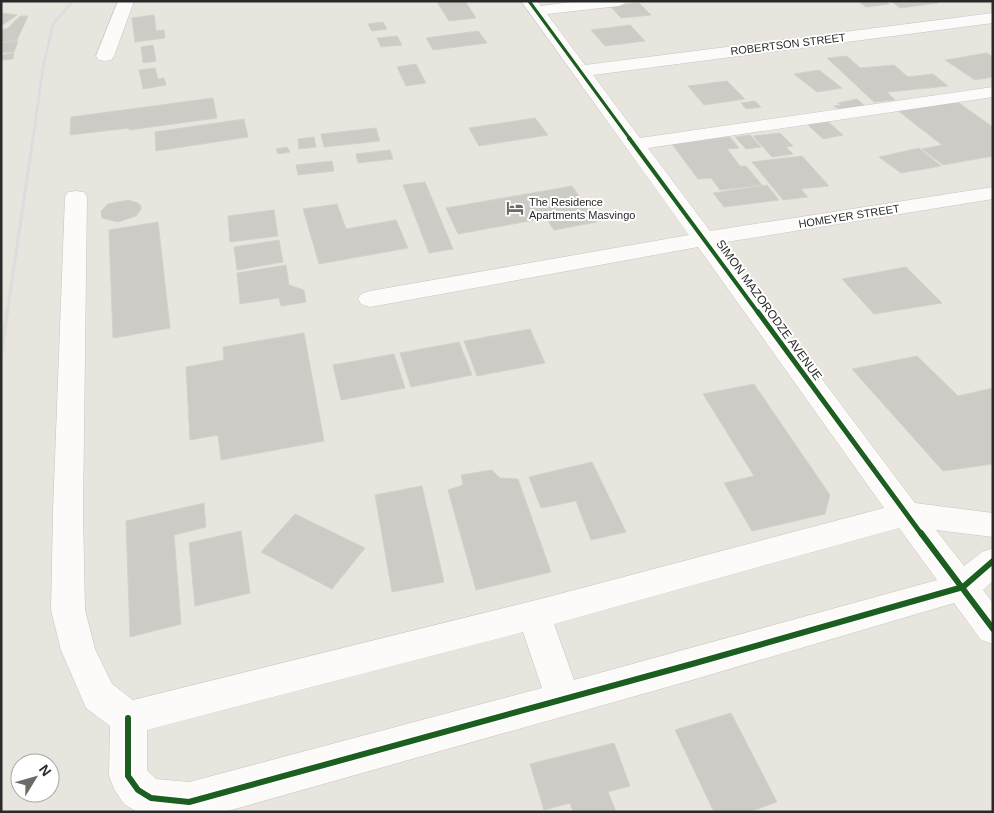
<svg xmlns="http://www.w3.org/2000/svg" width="994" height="813" font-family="Helvetica,sans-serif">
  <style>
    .building { fill: #cdcbc5; stroke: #d3d1ca }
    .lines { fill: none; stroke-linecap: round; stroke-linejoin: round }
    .minor-casing { stroke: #c5c4c4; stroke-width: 1 }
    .minor { fill: #fcfbfa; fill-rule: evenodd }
    .rail-far2 { stroke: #dddcde; stroke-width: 2.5 }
    .rail-far1 { stroke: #dddcde; stroke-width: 3 }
    .rail { stroke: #dddcde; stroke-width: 4 }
    .cycleway-far3-casing { stroke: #fff; stroke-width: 5 }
    .cycleway-far2-casing { stroke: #fff; stroke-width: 6 }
    .cycleway-far1-casing { stroke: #fff; stroke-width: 8 }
    .cycleway-casing { stroke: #fff; stroke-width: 9 }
    .cycleway-far3 { stroke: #1b5e20; stroke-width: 3 }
    .cycleway-far2 { stroke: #1b5e20; stroke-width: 4 }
    .cycleway-far1 { stroke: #1b5e20; stroke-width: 5 }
    .cycleway { stroke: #1b5e20; stroke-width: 6 }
    .labels { text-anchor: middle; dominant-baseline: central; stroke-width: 4; stroke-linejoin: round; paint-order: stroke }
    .far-street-label { font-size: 11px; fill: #292929; stroke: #fff }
    .far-poi-label { font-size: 11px; fill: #292929; stroke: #fff; text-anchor: start }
    .street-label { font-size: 12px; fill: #292929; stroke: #fff }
  </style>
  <rect width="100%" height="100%" fill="#e8e5de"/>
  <path class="building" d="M465 1 476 18 449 21 437 2Z
    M858 1H885L889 4 866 7Z
    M891 1H936L938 3 900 8Z
    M639 3 651 15 621 18 610 6Z
    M1 14 2 13 17 15 1 26Z
    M154 15 156 31 164 30 165 38 135 42 132 18Z
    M20 16H28L17 40 1 42 2 29H7Z
    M383 22 387 29 372 31 368 24Z
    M630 25 645 41 605 46 591 30Z
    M478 31 487 43 433 50 426 38Z
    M397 36 402 45 381 47 377 38Z
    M18 41 14 52 1 53V43Z
    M153 45 156 61 143 63 141 47Z
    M14 53 13 59 1 60V55Z
    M987 53 993 57V77L975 80 945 60Z
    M847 56 860 68 894 65 908 77 933 74 948 86 887 92 895 100 874 102 827 58Z
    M416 64 426 83 406 86 397 67Z
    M155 68 158 79 164 78 166 85 143 89 139 70Z
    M819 70 842 88 817 92 794 74Z
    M727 81 745 99 704 105 688 86Z
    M213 98 217 118 129 130V128L70 135 71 117Z
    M857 99 866 107 839 110 834 106 841 105 838 103Z
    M755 101 761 107 746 109 741 103Z
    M956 101 993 127V156L943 165 922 149 942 145 897 110Z
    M535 118 548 135 479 146 469 128Z
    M244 119 248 137 156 151 155 132Z
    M827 121 843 135 823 139 807 124Z
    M376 128 380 141 324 147 321 134Z
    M780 133 793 146 786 147 793 154 772 157 753 136Z
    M750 135 761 147 746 149 735 137Z
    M314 137 316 147 299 149 298 139Z
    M730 137 739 148 727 149 740 166H746L762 185 720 190 711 178 698 179 672 144Z
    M287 147 290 152 278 154 276 149Z
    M919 148 941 166 901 173 879 157Z
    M390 150 393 159 358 163 356 154Z
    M802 156 829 186 801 189 808 197 783 200 752 162Z
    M332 161 334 171 298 175 296 165Z
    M425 182 453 249 429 253 403 185Z
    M767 185 779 200 724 207 713 193Z
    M572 186 597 222 554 230 546 218 458 234 446 208Z
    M128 200 138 203 141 206V209L136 216 118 222 102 218 101 211 108 204Z
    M337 204 346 229 396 220 408 248 319 264 303 209Z
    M274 210 278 236 230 242 228 216Z
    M158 222 170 328 113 338 109 230Z
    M279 240 283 262 237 270 234 247Z
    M286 265 289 285 304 290 306 302 281 306 279 298 240 304 237 273Z
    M906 267 942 303 874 314 842 279Z
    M530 329 545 363 477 376 464 341Z
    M304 333 324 441 221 460 218 435 190 440 186 367 224 360 223 347Z
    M459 342 472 375 411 387 400 353Z
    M394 354 405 388 341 400 333 365Z
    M917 356 958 396 993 388V464L943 471 852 369Z
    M754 384 830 495 825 514 752 531 724 483 754 476 703 394Z
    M592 462 626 532 591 540 576 501 541 508 529 477Z
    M492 470 500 478 518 479 551 572 476 590 448 490 463 485 461 475Z
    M422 486 444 582 392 592 375 495Z
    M204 503 206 527 174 535 181 624 130 637 126 521Z
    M295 514 365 548 332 589 261 552Z
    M241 531 250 593 195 606 189 543Z
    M731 713 777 802 749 812H714L675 730Z
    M614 743 630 786 608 792 616 812H573L570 803 544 810 530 764Z"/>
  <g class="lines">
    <g class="minor-casing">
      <path id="minor" d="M118 1H134L114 56 111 60 105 61 99 60 96 56Z
        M521 1H537L541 6 578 1H627L624 4 619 6 547 14 585 65 993 13V23L593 75 640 138 993 87V97L648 148 710 231 993 187V199L720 243 915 503 993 513V537L936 530 964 566 982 552 993 548V581L983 590 993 603V644L981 640 954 603 692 680 224 812H137L124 804 114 789 109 776 110 726 86 708 61 650 51 610 53 511 65 197 68 192 76 191 84 192 87 197 83 511 85 610 95 649 112 684 133 700 548 597 884 508 698 247 370 307 361 304 358 299 361 294 370 291 689 235ZM899 528 937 580 574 680 554 624ZM523 632 542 688 189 782 156 779 147 770V730Z"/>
    </g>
    <use href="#minor" class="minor"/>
    <path class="rail-far2" d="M33 139 43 68 53 24 73 1"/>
    <path class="rail-far1" d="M7 314 33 138"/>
    <path class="rail" d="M1 356 7 312"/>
    <g class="cycleway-far3-casing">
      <path id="cycleway-far3" d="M529 1 630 139"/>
    </g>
    <g class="cycleway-far2-casing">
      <path id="cycleway-far2" d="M629 138 759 314"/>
    </g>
    <g class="cycleway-far1-casing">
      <path id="cycleway-far1" d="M758 312 922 535"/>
    </g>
    <g class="cycleway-casing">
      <path id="cycleway" d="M921 533 993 629
        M128 718V776L138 790 151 798 189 802 692 664 963 587 993 561"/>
    </g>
    <use href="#cycleway-far3" class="cycleway-far3"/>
    <use href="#cycleway-far2" class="cycleway-far2"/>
    <use href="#cycleway-far1" class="cycleway-far1"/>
    <use href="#cycleway" class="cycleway"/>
  </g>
  <defs>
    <g id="hotel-bare" transform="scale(1.35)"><path d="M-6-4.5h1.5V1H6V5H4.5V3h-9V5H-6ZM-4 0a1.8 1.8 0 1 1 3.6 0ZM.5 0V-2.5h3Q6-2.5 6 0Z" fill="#6c6b68" stroke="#fff" stroke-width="2.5" paint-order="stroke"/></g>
  </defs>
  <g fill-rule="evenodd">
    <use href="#hotel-bare" x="515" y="208"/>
  </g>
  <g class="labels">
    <g class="far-street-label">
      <text transform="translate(788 44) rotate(-7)">ROBERTSON STREET</text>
      <text transform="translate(849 216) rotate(-9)">HOMEYER STREET</text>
    </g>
    <g class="far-poi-label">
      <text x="529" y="202">The Residence<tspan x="529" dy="13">Apartments Masvingo</tspan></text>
    </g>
    <g class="street-label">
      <text transform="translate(769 310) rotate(54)">SIMON MAZORODZE AVENUE</text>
    </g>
  </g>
  <rect width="994" height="813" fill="none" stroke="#292929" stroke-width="5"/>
  <g transform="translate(35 778) rotate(53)"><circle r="24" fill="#ffffff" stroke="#a9a9a9"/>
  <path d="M0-4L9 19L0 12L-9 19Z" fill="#6c6b68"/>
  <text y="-8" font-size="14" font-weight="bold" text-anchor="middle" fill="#292929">N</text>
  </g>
</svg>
